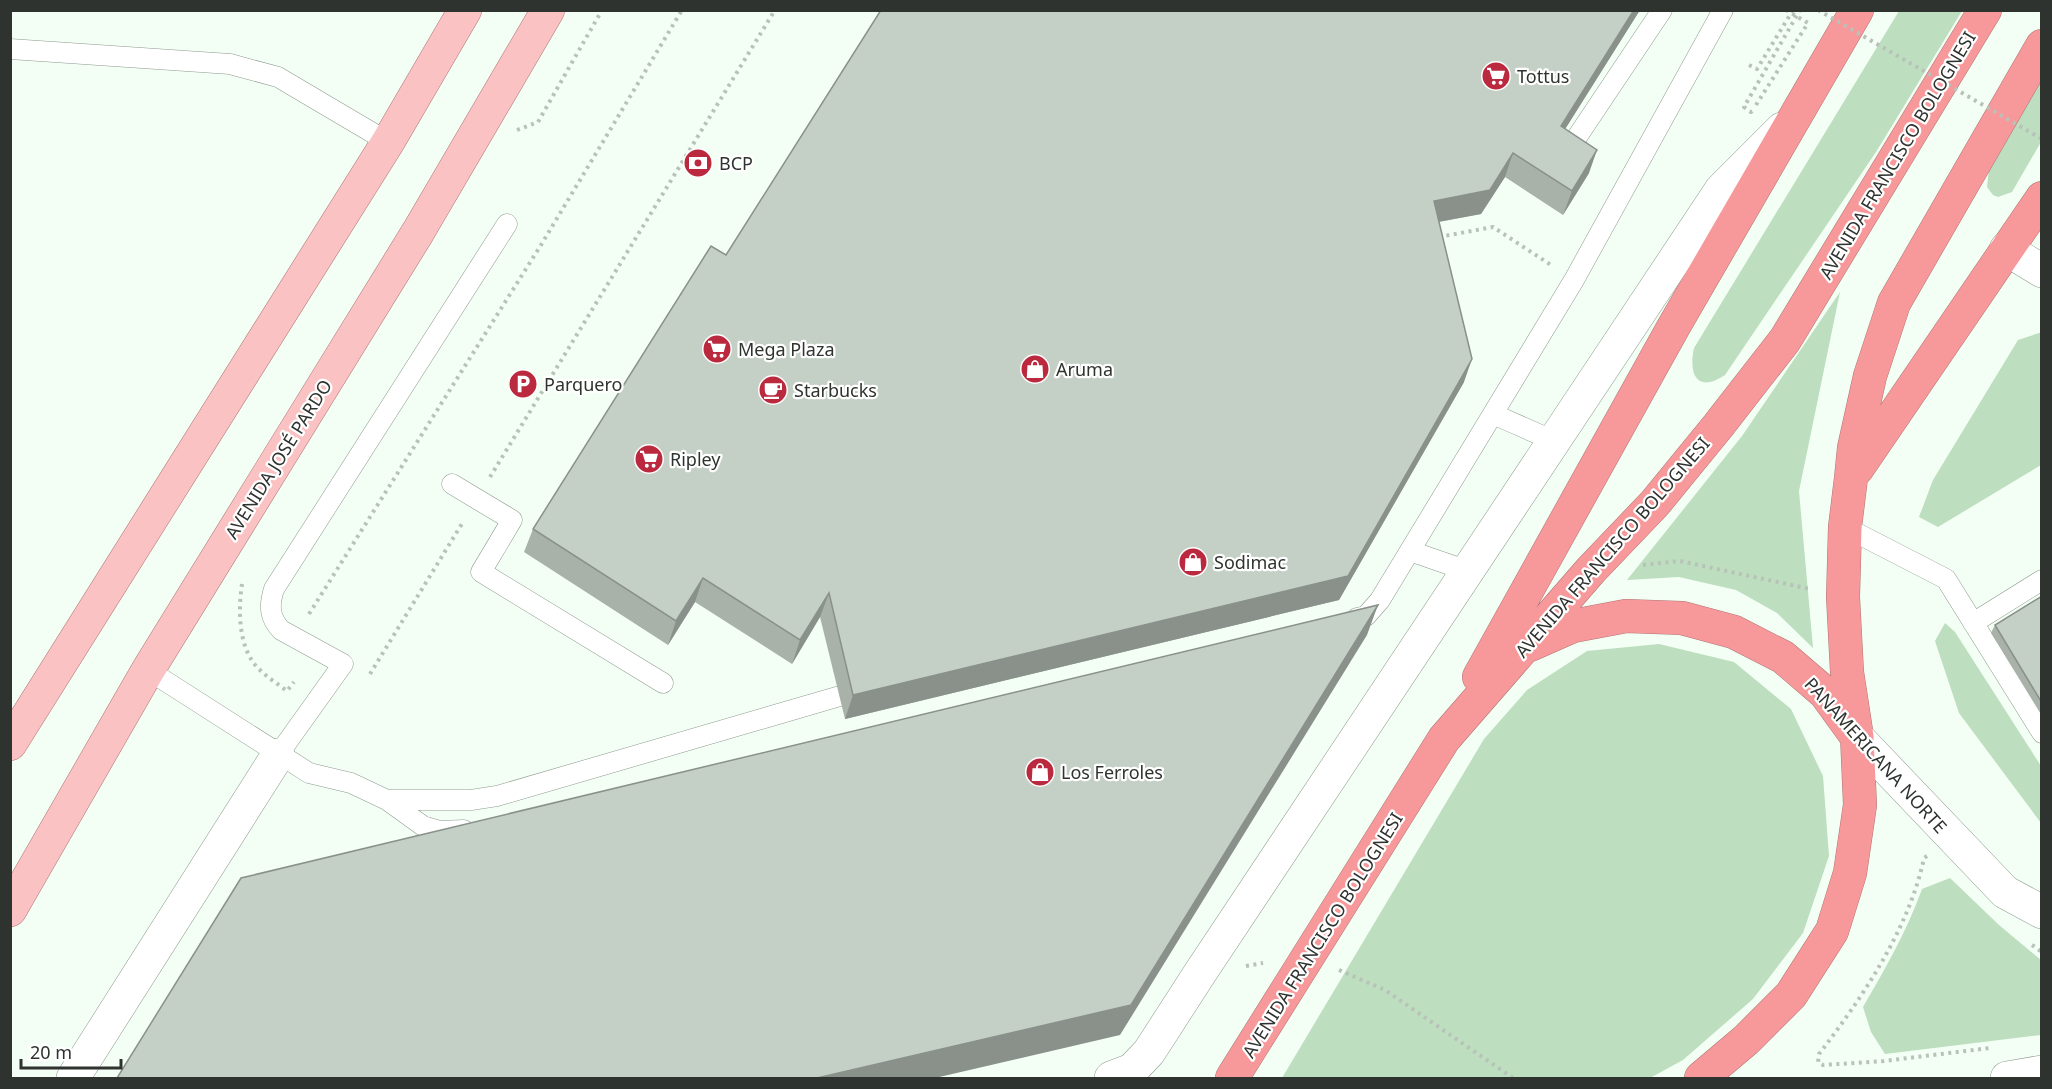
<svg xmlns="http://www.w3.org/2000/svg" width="2052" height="1089" font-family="'Noto Sans',sans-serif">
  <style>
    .green { fill: #bddebf }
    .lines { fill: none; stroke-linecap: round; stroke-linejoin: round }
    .lane-casing { stroke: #8f9a90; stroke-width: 21 }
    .street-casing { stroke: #8f9a90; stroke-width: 34 }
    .secondary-casing { stroke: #8f9a90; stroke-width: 34 }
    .primary-casing { stroke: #b17575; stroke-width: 34 }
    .highway-casing { stroke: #b17575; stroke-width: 34 }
    .path { stroke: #b8c2b9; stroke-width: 4; stroke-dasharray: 3 4.5; stroke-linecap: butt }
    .lane { stroke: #fff; stroke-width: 20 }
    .street { stroke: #fff; stroke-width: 33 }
    .secondary { stroke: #fff; stroke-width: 33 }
    .primary { stroke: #fac2c3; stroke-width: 33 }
    .highway { stroke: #f7999b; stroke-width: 33 }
    .path-bridge { stroke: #b8c2b9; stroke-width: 4; stroke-dasharray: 3 4.5; stroke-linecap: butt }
    .wall { fill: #a9b2a9 }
    .shaded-wall { fill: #89918a }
    .building { fill: #c4cfc5; stroke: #89918a; stroke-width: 1.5 }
    .labels { text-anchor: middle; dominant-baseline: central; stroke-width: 4.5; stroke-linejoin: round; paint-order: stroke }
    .poi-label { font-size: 18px; fill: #2f332f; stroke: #fff; text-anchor: start }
    .street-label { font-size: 18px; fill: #2f332f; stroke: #fff }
  </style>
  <rect width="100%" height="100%" fill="#f3fff4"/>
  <path class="green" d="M1899 11H1962L1876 152 1725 375C1698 393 1688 376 1694 348Z
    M2041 76V142L2012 192 1998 197 1993 195 1987 187 1989 168Z
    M1840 292 1799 491 1813 648 1777 613 1736 590 1679 577 1627 580 1742 436Z
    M2039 333H2042L2041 465 1938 527 1919 517 1933 480 2018 340Z
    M1945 623 1955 632 2041 766V823L1959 713 1935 641Z
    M1659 644 1734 662 1791 709 1823 776 1829 856 1803 933 1753 999 1683 1060 1650 1078H1282L1484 739 1527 690 1587 651Z
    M1950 878 1999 925 2041 960V1035L1885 1054 1871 1032 1863 1007C1885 969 1907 931 1922 889Z"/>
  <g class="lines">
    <g class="lane-casing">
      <path id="lane" d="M10 49 230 64 278 77 388 142
        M1563 158 1662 10
        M1493 414 1554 441
        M452 484 512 520 481 572 663 683
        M1845 527 1946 579 2042 733
        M1410 551 1468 571
        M1357 618 1366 616 1380 600 1574 280 1723 10
        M1973 623 2042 580
        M148 670 309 773 351 783 387 800 423 826 440 831 464 830
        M278 755 343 664 281 630C269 617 269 605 274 589L507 224
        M387 800H471L497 796 864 689"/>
    </g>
    <g class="street-casing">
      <path id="street" d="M2006 249 2042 271
        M73 1078 278 755
        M1111 1078 1132 1070 1149 1052 1200 973 1721 190 1782 129"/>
    </g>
    <g class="secondary-casing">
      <path id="secondary" d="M1857 737 2005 892 2042 912
        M2007 1078 2042 1072"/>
    </g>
    <g class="primary-casing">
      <path id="primary" d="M10 744 388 142 465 10
        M10 910 148 670 418 232 548 10"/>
    </g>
    <g class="highway-casing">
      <path id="highway" d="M1857 469 2042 198
        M1530 645 1573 626 1626 616 1682 618 1734 632 1783 657 1825 693 1854 733
        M1479 677 1674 326 1857 10
        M1232 1078 1444 739 1591 570 1655 503 1718 426 1785 340 1985 10
        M1701 1078 1746 1040 1791 995 1832 931 1850 873 1860 805 1857 737 1847 672 1843 597 1845 527 1851 478 1854 448 1870 376 1894 303 2042 46"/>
    </g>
    <path class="path" d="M1749 65 1757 69 1793 10
      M1756 105 1808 23 1786 10
      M1752 111 1751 112 1744 107 1800 10
      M517 130 538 122 602 10
      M1439 237 1493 227 1551 265
      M490 477 775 10
      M1643 565 1680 561 1810 589
      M242 584C238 611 238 650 260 670 268 678 278 684 287 691L294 682
      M309 614 541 245 682 10
      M370 674 463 522
      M1927 856 1924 858C1909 929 1862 998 1819 1054L1818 1062 1823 1065 1884 1061 1990 1048
      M2032 945 2042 952
      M1246 966 1263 963
      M1339 970 1385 990 1513 1078"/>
    <use href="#lane" class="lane"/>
    <use href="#street" class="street"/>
    <use href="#secondary" class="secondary"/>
    <use href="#primary" class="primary"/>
    <use href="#highway" class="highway"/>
    <path class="path-bridge" d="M1818 10 2042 139"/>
  </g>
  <path class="wall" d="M881 10H1640L1565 129 1589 173 1563 215 1505 177 1481 214 1439 222 1464 382 1339 600 845 719 820 617 792 664 695 602 668 645 524 552 533 529 726 255Z
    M2042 596V716L1991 633 1995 625Z"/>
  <path class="shaded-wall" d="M1634 10H1640L1552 150 1561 126Z
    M1597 150 1589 173 1563 215 1572 191Z
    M1513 153 1505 177 1481 214 1426 224 1434 201Z
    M1472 359 1464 382 1339 600 845 719 853 695Z
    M703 578 695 602 668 645 676 621Z
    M829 593 820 617 792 664 800 640Z
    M1378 605 1367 635 1120 1035 935 1078H817Z"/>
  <path class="building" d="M881 10H1634L1561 126 1597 150 1572 191 1513 153 1490 190 1434 201 1472 359 1348 576 853 695 829 593 800 640 703 578 676 621 533 529 711 246 726 255Z
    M2042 596V703L1995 625Z
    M1378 605 1131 1005 817 1078H117L241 878Z"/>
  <defs>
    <g id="supermarket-disc" transform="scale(1.5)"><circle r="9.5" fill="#ba293e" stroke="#fff"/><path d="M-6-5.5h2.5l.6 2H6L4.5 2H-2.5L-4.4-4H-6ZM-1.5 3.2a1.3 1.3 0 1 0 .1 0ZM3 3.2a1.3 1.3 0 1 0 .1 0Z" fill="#fff"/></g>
    <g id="bank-disc" transform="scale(1.5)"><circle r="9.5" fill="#ba293e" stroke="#fff"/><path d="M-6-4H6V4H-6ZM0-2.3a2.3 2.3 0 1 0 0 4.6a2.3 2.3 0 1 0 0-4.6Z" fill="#fff"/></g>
    <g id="shop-disc" transform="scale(1.5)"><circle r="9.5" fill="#ba293e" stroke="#fff"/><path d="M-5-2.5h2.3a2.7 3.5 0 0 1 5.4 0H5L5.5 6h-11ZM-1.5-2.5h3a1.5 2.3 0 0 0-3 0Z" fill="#fff"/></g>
    <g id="parking-disc" transform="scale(1.5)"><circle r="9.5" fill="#ba293e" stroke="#fff"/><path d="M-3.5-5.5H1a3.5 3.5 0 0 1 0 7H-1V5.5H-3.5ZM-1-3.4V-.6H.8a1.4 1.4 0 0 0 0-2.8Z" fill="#fff"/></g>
    <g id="cafe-disc" transform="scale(1.5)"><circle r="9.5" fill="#ba293e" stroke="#fff"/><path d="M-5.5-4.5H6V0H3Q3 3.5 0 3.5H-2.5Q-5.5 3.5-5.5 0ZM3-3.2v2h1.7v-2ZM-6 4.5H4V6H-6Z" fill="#fff"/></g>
  </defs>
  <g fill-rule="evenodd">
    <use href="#supermarket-disc" x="1496" y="76"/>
    <use href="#bank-disc" x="698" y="163"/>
    <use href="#supermarket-disc" x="717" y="349"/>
    <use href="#shop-disc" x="1035" y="369"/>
    <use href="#parking-disc" x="523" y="384"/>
    <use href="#cafe-disc" x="773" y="390"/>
    <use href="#supermarket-disc" x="649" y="459"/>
    <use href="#shop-disc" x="1193" y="562"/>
    <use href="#shop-disc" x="1040" y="772"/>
  </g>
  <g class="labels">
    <g class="poi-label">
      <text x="1517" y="76">Tottus</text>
      <text x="719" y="163">BCP</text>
      <text x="738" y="349">Mega Plaza</text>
      <text x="1056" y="369">Aruma</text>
      <text x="544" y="384">Parquero</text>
      <text x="794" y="390">Starbucks</text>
      <text x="670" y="459">Ripley</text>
      <text x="1214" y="562">Sodimac</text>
      <text x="1061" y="772">Los Ferroles</text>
    </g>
    <g class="street-label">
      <text transform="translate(1897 155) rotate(-59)">AVENIDA FRANCISCO BOLOGNESI</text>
      <text transform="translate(278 459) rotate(-58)">AVENIDA JOSÉ PARDO</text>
      <text transform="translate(1612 547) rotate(-49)">AVENIDA FRANCISCO BOLOGNESI</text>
      <text transform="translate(1876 755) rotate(48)">PANAMERICANA NORTE</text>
      <text transform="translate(1322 935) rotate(-58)">AVENIDA FRANCISCO BOLOGNESI</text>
    </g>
  </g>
  <rect width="2052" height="1089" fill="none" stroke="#2f332f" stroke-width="24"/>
  <path d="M21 1059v9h100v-9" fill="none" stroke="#2f332f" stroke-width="3"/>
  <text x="30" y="1059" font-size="18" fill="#2f332f" stroke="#ffffff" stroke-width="4.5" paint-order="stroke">20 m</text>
</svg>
